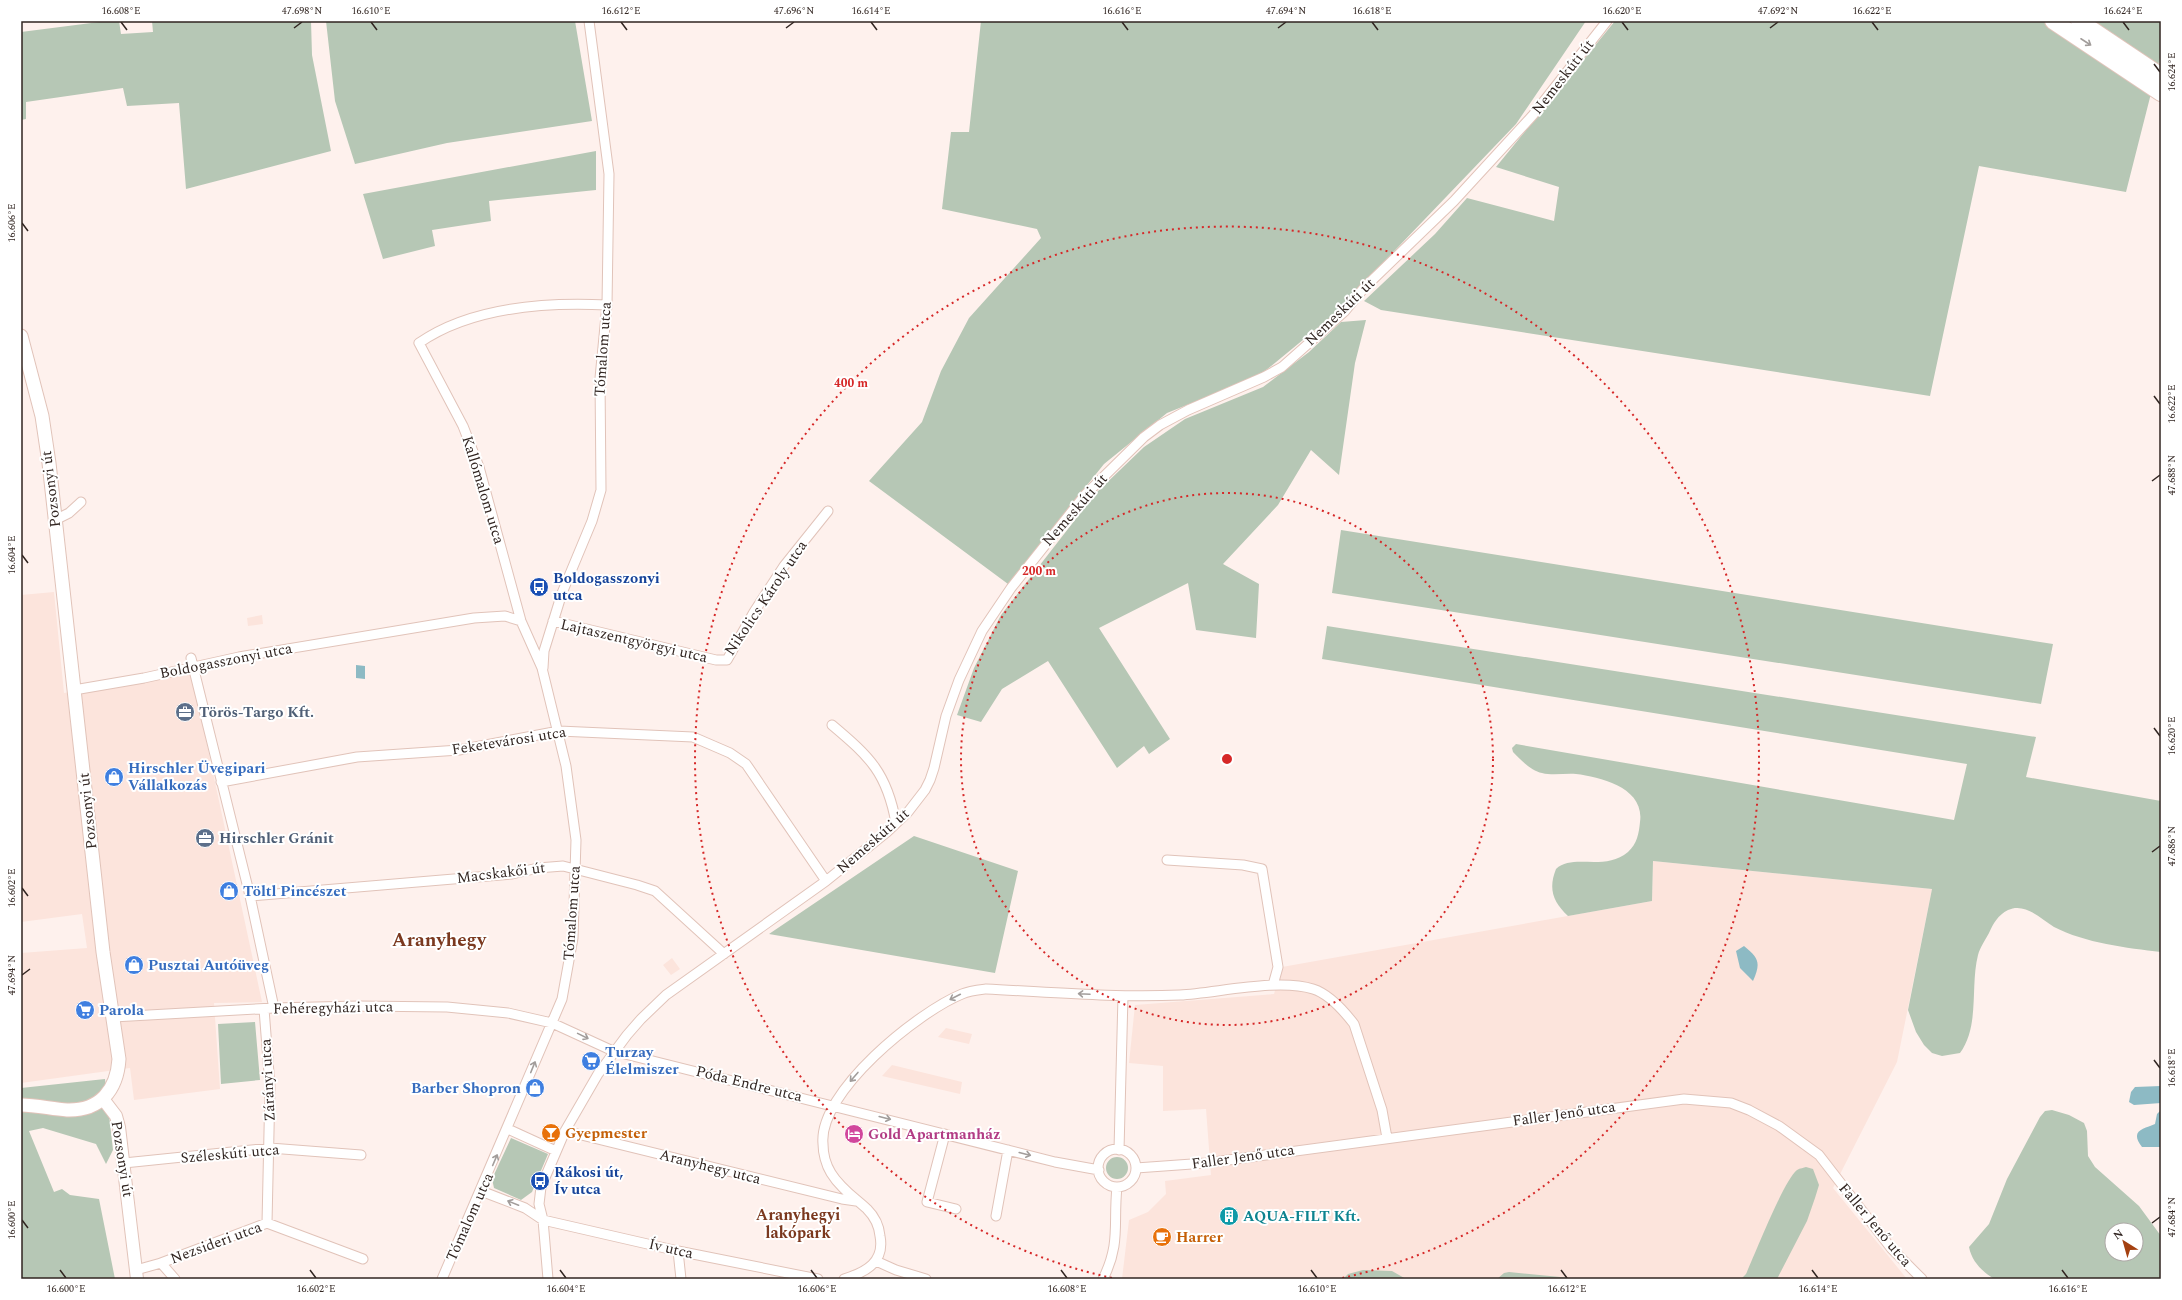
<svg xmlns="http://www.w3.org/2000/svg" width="2182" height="1300" font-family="Spectral,serif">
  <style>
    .built { fill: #fce4dc }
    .green { fill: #b6c7b5; fill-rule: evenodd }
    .water { fill: #8dbac4 }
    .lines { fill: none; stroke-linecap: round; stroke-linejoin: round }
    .minor-casing { stroke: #e1c3b9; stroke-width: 11 }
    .tertiary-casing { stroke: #e1c3b9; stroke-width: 14 }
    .secondary-casing { stroke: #e1c3b9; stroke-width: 15 }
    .trunk-casing { stroke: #e1c3b9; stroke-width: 18 }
    .minor { stroke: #fff; stroke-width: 9 }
    .tertiary { stroke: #fff; stroke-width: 12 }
    .secondary { stroke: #fff; stroke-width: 13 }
    .trunk { stroke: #fff; stroke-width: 16 }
    .oneway { stroke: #a29d9b }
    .ticks { fill: none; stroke: #312521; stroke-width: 1.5 }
    .ring { fill: none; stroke: #d62828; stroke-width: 2; stroke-dasharray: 2 4 }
    .labels { text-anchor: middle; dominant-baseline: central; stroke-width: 4; stroke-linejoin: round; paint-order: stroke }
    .street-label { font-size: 15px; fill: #312521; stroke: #fff }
    .transit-label { font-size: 15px; font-weight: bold; fill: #164399; stroke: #fff; text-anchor: start }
    .service-label { font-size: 15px; font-weight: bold; fill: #4e5e75; stroke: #fff; text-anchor: start }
    .shop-label { font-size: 15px; font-weight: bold; fill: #366cbe; stroke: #fff; text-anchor: start }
    .food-label { font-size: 15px; font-weight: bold; fill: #c56008; stroke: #fff; text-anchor: start }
    .hotel-label { font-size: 15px; font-weight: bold; fill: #b23c85; stroke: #fff; text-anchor: start }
    .culture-label { font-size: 15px; font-weight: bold; fill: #0d838f; stroke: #fff; text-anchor: start }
    .neighbourhood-label { font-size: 16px; font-weight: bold; fill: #7b391f; stroke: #fff }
    .district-label { font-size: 19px; font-weight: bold; fill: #7b391f; stroke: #fff }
    .centre { fill: #d62828; stroke: #fff; stroke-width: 2 }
    .ring-label { font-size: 12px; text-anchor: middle; font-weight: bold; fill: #d62828; stroke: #fff; stroke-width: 4; stroke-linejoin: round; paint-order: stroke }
    .neatline { fill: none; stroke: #312521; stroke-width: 1.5 }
    .ticks-label { font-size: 10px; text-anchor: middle; fill: #312521 }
  </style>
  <rect width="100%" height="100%" fill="#fef1ed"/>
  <path class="built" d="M54 592 64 693 191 670 262 1002 214 1003 220 1089 134 1100 130 1068 21 1083V953L87 948 82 914 21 922V595Z
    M262 615 263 624 248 626 247 618Z
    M1653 861 1932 889 1897 1062 1833 1188 1907 1279H1122L1129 1220 1148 1212 1166 1194 1165 1181 1211 1175 1206 1109 1163 1111V1066L1129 1063 1135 1005 1274 994 1282 967 1652 901Z
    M672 958 680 969 671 975 663 965Z
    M946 1028 972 1034 969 1044 938 1037Z
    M892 1065 962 1082 960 1094 882 1076Z"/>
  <path class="green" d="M107 21H119L121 34 153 32 152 21H311L312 55 331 151 186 189 179 103 127 106 123 88 26 102V119L21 120V32Z
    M326 21H575L592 121 447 143 355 164 335 101Z
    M981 21H1586L1516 124 1332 316 1259 376 1167 413 1104 464 1008 584 869 481 922 422 941 371 969 318 1041 238 1037 229 942 209 951 132H969Z
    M1615 21H2161V54L2126 192 1979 166 1930 396 1381 310 1364 301 1435 234 1467 198 1554 221 1559 187 1496 167Z
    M596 151V190L489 201 491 221 432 230 435 246 383 259 363 194Z
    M1366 320 1355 363 1339 475 1311 450 1278 505 1223 564 1259 584 1256 638 1196 630 1188 583 1099 628 1170 739 1149 754 1144 746 1117 768 1048 661 1002 689 981 722 957 715 974 668 1001 615 1096 493 1144 447 1185 419 1263 387 1309 352 1341 322Z
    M1341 530 2053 644 2041 704 1332 593Z
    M1327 626 2036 737 2026 777 2161 801V952C2127 948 2085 943 2054 927 2041 919 2025 902 2008 910 1998 915 1993 924 1989 933 1985 940 1980 948 1978 955 1970 986 1980 1026 1960 1053L1942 1056 1932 1053 1924 1045 1916 1032 1908 1010 1932 889 1653 861 1652 901 1568 916C1553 902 1548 889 1556 869 1573 853 1604 872 1628 852 1637 844 1639 833 1640 822 1645 788 1601 777 1576 774 1565 773 1553 776 1542 773 1531 771 1521 760 1513 752L1512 748 1516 744 1954 820 1967 764 1322 659Z
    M914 836 1018 871 995 973 769 934Z
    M255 1022 260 1080 221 1084 218 1024Z
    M105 1079 113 1150 106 1164 96 1144 43 1128 29 1131 54 1192 62 1189 70 1195 99 1199 115 1279H21V1088Z
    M2052 1110 2069 1115 2084 1123 2087 1131 2088 1156 2095 1167 2139 1206 2161 1236V1279H1994C1982 1271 1972 1262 1969 1247L1989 1224 2007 1179 2040 1117 2045 1111ZM2112 1230H2136V1254H2112Z
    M511 1138 548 1154 532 1192 521 1200 494 1188 492 1179Z
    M1106 1168a11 11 0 1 1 22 0a11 11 0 1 1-22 0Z
    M1806 1167 1813 1169 1819 1185 1815 1198 1807 1221 1777 1279H1741L1746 1274C1755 1254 1784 1180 1797 1170 1800 1168 1804 1168 1806 1167Z
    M1363 1270 1392 1271 1406 1279H1343L1348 1274Z
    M1509 1272 1581 1279H1497L1504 1273Z"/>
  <path class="water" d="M356 665 365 666V679L356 678Z
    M1744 946C1759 958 1761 963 1753 981L1740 968 1736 951Z
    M2161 1086V1103L2134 1105 2129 1102 2131 1092 2135 1087Z
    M2161 1110V1147H2142C2129 1130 2144 1129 2155 1124L2157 1114Z"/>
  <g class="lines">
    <g class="minor-casing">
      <path id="minor" d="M55 520 69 513 81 502
        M553 621 716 660H727L754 612 784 566 828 511
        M191 658 250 896 274 1008
        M543 668 544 651 562 593 592 521 601 490 600 378 607 305 609 174 589 21
        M74 690 144 678 239 657 474 618 505 616 521 621
        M832 725C870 757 887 773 896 823
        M221 782 357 757 459 750 559 731 693 737 730 753 746 764 826 881
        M1167 860 1243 865 1262 869 1278 967 1273 985
        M250 896 512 874 538 868 563 866 637 885 655 891 724 954
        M264 1009 270 1086 267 1223
        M113 1017 274 1008 358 1006 447 1007 508 1013 552 1023 613 1051 1055 1162 1099 1170
        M508 1129 556 1151
        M565 1131 842 1199 856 1201
        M945 1134 927 1202 956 1209
        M1098 1168a19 19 0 1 1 38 0a19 19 0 1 1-38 0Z
        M1119 1150 1123 996
        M124 1163 270 1148 361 1155
        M1136 1168 1206 1163 1684 1099 1731 1103 1749 1110 1779 1126 1819 1155 1891 1248 1922 1279
        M481 1191 525 1208 543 1220 678 1251 818 1279
        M996 1216 1008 1150
        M678 1251 681 1279
        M876 1261 896 1270 926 1279
        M161 1263 175 1279
        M136 1270 161 1263 267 1223 363 1259
        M442 1279 562 999 573 938 576 840 566 766 542 668 521 621 479 467 463 426 419 343C471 307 546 302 607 305
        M548 1279 543 1220 539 1204 541 1187 565 1131 598 1074 627 1035 641 1019 666 995 826 881 887 832 908 812 925 790 930 780 934 768 946 716 959 680 982 631 1011 588 1085 495 1144 437 1160 425 1188 410 1264 377 1282 367 1344 312 1364 288 1454 201 1533 115 1607 21
        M844 1279C866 1272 885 1262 880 1236 879 1225 875 1217 867 1209 855 1198 840 1188 831 1173 826 1165 823 1153 823 1144 818 1092 918 1012 962 994 969 991 978 990 986 989 1050 992 1115 998 1180 995 1217 993 1278 978 1313 989 1329 994 1344 1011 1354 1024L1382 1110 1387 1138
        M1103 1279C1121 1243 1113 1224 1117 1187"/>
    </g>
    <g class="tertiary-casing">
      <path id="tertiary" d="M103 1099 116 1116 119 1127 137 1279"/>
    </g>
    <g class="secondary-casing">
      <path id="secondary" d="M21 336 42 416 49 463 103 952 119 1059C117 1090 100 1111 67 1110 52 1109 36 1105 21 1105"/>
    </g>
    <g class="trunk-casing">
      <path id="trunk" d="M2053 21 2161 93
        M2079 21 2161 76"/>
    </g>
    <use href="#minor" class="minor"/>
    <use href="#tertiary" class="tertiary"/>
    <use href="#secondary" class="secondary"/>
    <use href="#trunk" class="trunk"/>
  </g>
  <defs><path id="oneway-shaft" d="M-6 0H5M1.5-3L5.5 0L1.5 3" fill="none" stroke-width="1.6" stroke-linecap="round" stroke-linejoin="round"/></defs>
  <g class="oneway">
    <use href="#oneway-shaft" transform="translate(2086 42) rotate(33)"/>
    <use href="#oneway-shaft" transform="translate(1084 994) rotate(-177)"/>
    <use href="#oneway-shaft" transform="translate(955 997) rotate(153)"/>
    <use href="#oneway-shaft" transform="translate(583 1036) rotate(26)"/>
    <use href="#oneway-shaft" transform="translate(533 1067) rotate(-68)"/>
    <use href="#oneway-shaft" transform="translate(854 1077) rotate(131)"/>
    <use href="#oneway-shaft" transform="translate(885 1118) rotate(14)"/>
    <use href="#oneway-shaft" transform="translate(1025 1154) rotate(14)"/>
    <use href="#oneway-shaft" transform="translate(495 1160) rotate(-67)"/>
    <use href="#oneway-shaft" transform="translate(513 1203) rotate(-158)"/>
  </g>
  <path class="ticks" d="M121 22 127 30M371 22 377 30M621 22 627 30M871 22 877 30M1122 22 1128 30M1372 22 1378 30M1622 22 1628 30M1872 22 1878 30M2123 22 2129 30M294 28 302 22M786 28 794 22M1278 28 1286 22M1770 28 1778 22M2154 64 2160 72M22 223 28 231M2154 396 2160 404M2152 481 2160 475M22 555 28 563M2154 728 2160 736M2152 852 2160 846M22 888 28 896M22 975 30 969M2154 1060 2160 1068M22 1220 28 1228M2152 1223 2160 1217M60 1270 66 1278M310 1270 316 1278M560 1270 566 1278M811 1270 817 1278M1061 1270 1067 1278M1311 1270 1317 1278M1561 1270 1567 1278M1812 1270 1818 1278M2062 1270 2068 1278"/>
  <g class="ring">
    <circle cx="1227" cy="759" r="266"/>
    <path d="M1112 1278A532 532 0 1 1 1342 1278"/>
  </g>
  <defs>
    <g id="bus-disc" transform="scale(1)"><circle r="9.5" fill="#1a4fb4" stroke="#fff"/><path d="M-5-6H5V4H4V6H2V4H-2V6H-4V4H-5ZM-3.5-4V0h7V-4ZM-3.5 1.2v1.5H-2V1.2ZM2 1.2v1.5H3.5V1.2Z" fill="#fff"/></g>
    <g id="office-disc" transform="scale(1)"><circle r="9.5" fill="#5c6f8a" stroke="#fff"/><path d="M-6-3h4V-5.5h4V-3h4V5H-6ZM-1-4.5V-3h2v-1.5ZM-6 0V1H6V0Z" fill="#fff"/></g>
    <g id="shop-disc" transform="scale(1)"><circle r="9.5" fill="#3f7fe0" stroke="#fff"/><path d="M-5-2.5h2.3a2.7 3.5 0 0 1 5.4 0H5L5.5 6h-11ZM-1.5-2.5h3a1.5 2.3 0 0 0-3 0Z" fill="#fff"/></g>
    <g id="supermarket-disc" transform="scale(1)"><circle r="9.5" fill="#3f7fe0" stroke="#fff"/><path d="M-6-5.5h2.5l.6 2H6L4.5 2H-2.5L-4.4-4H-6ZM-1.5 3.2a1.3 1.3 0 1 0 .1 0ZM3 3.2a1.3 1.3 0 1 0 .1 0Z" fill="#fff"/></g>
    <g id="bar-disc" transform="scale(1)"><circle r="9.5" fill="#e8710a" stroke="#fff"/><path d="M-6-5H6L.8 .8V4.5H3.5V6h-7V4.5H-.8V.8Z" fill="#fff"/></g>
    <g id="hotel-disc" transform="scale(1)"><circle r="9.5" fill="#d1479c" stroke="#fff"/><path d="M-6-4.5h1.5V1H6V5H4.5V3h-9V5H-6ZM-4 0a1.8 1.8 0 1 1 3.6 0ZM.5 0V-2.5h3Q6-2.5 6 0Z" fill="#fff"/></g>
    <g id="building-disc" transform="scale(1)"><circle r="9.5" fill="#0f9aa8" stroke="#fff"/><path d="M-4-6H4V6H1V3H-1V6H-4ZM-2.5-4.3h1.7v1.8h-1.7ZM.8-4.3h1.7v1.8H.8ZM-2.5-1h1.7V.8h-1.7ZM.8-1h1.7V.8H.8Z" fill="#fff"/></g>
    <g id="cafe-disc" transform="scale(1)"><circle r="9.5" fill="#e8710a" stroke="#fff"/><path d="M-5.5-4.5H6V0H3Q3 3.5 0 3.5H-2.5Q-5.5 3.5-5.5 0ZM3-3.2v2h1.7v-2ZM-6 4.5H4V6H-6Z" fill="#fff"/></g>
  </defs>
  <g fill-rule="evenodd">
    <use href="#bus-disc" x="539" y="587"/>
    <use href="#office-disc" x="185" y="712"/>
    <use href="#shop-disc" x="114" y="777"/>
    <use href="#office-disc" x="205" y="838"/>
    <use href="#shop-disc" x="229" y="891"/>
    <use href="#shop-disc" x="134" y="965"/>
    <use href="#supermarket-disc" x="85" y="1010"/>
    <use href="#supermarket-disc" x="591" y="1061"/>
    <use href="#shop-disc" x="535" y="1088"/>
    <use href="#bar-disc" x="551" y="1133"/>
    <use href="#hotel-disc" x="854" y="1134"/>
    <use href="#bus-disc" x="540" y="1181"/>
    <use href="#building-disc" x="1229" y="1216"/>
    <use href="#cafe-disc" x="1162" y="1237"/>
  </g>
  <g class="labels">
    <g class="street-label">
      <text transform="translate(1563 77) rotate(-52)">Nemeskúti út</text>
      <text transform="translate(1340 312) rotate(-44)">Nemeskúti út</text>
      <text transform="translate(603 349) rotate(-86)">Tómalom utca</text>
      <text transform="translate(51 489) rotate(-97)">Pozsonyi út</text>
      <text transform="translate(483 490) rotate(73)">Kallómalom utca</text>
      <text transform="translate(1075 510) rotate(-49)">Nemeskúti út</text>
      <text transform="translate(766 598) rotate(-56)">Nikolics Károly utca</text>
      <text transform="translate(634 641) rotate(13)">Lajtaszentgyörgyi utca</text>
      <text transform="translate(226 661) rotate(-11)">Boldogasszonyi utca</text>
      <text transform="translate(509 741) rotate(-9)">Feketevárosi utca</text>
      <text transform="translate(88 811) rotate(-96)">Pozsonyi út</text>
      <text transform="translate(873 841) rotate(-41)">Nemeskúti út</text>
      <text transform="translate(501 873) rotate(-7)">Macskakői út</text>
      <text transform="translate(572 913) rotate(-86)">Tómalom utca</text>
      <text transform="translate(333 1008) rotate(-1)">Fehéregyházi utca</text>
      <text transform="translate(268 1080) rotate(-93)">Zárányi utca</text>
      <text transform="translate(749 1084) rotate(14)">Póda Endre utca</text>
      <text transform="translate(1564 1114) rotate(-8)">Faller Jenő utca</text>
      <text transform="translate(230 1154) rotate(-5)">Széleskúti utca</text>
      <text transform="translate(1243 1157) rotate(-8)">Faller Jenő utca</text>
      <text transform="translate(122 1159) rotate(81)">Pozsonyi út</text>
      <text transform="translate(710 1167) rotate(14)">Aranyhegy utca</text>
      <text transform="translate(470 1217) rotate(-66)">Tómalom utca</text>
      <text transform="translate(1875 1225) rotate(50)">Faller Jenő utca</text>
      <text transform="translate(216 1243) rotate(-20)">Nezsideri utca</text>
      <text transform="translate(671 1249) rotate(13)">Ív utca</text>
    </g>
    <g class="transit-label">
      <text x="553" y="578">Boldogasszonyi<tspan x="553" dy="17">utca</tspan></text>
      <text x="554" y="1172">Rákosi út,<tspan x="554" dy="17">Ív utca</tspan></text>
    </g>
    <g class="service-label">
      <text x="199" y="712">Törös-Targo Kft.</text>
      <text x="219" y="838">Hirschler Gránit</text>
    </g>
    <g class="shop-label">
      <text x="128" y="768">Hirschler Üvegipari<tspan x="128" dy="17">Vállalkozás</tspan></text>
      <text x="243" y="891">Töltl Pincészet</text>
      <text x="148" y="965">Pusztai Autóüveg</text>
      <text x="99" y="1010">Parola</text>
      <text x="605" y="1052">Turzay<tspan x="605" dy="17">Élelmiszer</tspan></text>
      <text x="521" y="1088" text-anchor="end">Barber Shopron</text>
    </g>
    <g class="food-label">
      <text x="565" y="1133">Gyepmester</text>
      <text x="1176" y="1237">Harrer</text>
    </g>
    <g class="hotel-label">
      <text x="868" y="1134">Gold Apartmanház</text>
    </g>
    <g class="culture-label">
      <text x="1243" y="1216">AQUA-FILT Kft.</text>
    </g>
    <g class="neighbourhood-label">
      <text x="798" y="1215">Aranyhegyi<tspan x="798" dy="18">lakópark</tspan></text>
    </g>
    <g class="district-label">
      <text x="439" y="940">Aranyhegy</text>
    </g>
  </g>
  <circle cx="1227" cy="759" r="6" class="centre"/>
  <g class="ring-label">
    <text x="851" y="387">400 m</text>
    <text x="1039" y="575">200 m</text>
  </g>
  <rect width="2182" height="1300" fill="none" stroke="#ffffff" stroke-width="44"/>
  <g transform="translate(2124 1242) rotate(323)"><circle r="19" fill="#ffffff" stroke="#ada8a6"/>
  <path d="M0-3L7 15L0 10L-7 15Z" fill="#a44010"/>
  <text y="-6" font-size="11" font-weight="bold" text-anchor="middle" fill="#312521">N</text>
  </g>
  <rect x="22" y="22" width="2138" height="1256" class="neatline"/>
  <g class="ticks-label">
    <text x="121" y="14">16.608°E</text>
    <text x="302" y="14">47.698°N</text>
    <text x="371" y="14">16.610°E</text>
    <text x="621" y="14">16.612°E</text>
    <text x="794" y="14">47.696°N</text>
    <text x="871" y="14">16.614°E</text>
    <text x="1122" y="14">16.616°E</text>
    <text x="1286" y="14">47.694°N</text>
    <text x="1372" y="14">16.618°E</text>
    <text x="1622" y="14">16.620°E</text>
    <text x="1778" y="14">47.692°N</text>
    <text x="1872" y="14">16.622°E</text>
    <text x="2123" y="14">16.624°E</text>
    <text transform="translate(2171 72) rotate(-90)" y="4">16.624°E</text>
    <text transform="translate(11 223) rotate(-90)" y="4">16.606°E</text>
    <text transform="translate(2171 404) rotate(-90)" y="4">16.622°E</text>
    <text transform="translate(2171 475) rotate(-90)" y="4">47.688°N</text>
    <text transform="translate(11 555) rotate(-90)" y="4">16.604°E</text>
    <text transform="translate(2171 736) rotate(-90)" y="4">16.620°E</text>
    <text transform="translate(2171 846) rotate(-90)" y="4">47.686°N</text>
    <text transform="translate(11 888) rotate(-90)" y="4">16.602°E</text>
    <text transform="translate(11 975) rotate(-90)" y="4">47.694°N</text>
    <text transform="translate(2171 1068) rotate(-90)" y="4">16.618°E</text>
    <text transform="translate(2171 1217) rotate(-90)" y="4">47.684°N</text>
    <text transform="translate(11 1220) rotate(-90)" y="4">16.600°E</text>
    <text x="66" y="1292">16.600°E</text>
    <text x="316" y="1292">16.602°E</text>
    <text x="566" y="1292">16.604°E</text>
    <text x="817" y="1292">16.606°E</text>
    <text x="1067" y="1292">16.608°E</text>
    <text x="1317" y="1292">16.610°E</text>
    <text x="1567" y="1292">16.612°E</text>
    <text x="1818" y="1292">16.614°E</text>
    <text x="2068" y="1292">16.616°E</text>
  </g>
</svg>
